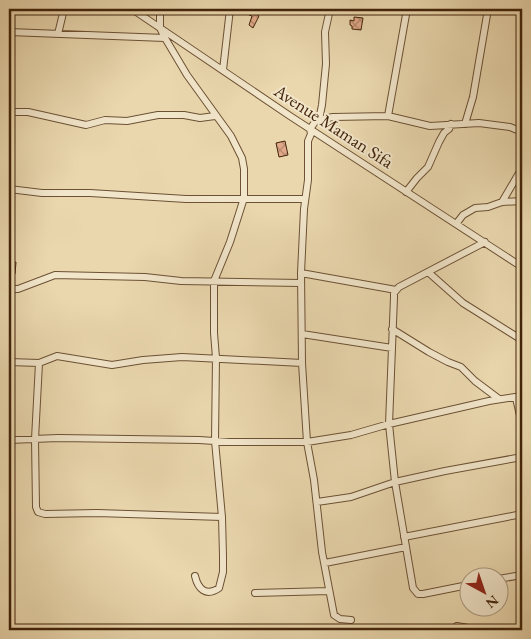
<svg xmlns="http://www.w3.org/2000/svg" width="531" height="639" font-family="'EB Garamond',serif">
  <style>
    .building { fill: url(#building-cross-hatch); stroke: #42240b }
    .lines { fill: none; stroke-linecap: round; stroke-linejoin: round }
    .minor-casing { stroke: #6c5134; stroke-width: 8 }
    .minor { stroke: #f1e5ca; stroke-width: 6 }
    .labels { text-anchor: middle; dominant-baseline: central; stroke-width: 4; stroke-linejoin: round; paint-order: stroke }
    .street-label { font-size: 18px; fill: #42240b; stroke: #f1e5ca }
  </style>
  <defs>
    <pattern id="building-cross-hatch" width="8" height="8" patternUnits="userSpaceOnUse" patternTransform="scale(1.25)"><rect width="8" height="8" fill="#e1a989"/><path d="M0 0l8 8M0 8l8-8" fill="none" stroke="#b8896e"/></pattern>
  </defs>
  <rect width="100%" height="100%" fill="#ead7ae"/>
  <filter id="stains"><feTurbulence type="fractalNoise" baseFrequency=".004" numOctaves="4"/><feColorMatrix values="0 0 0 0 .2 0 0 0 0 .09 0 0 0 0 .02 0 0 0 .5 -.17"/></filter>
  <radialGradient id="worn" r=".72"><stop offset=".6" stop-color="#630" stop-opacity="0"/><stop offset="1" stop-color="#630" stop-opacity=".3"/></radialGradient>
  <path class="building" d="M252 9H260L258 16H259L253 28 249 25 252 16 249 15 250 10Z
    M354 17 363 18 361 30 352 29V26L350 25V20L354 21Z
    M285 141 288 155 279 157 276 143Z
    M9 255H14L13 262H16L15 274H9Z"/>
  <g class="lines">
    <g class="minor-casing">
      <path id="minor" d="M132 9 290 116 522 267
        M160 9V28L165 38 187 75 231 136 242 158 244 169V198L230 242 214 281V333L216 358 215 441 222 517 223 556V572L219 588C206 597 198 589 195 576
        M330 9 325 32 326 64 322 105 320 115 310 129 311 134 308 141V180L304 209 301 273 302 363 307 442 314 480 322 552 334 615 340 619 351 620
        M9 32 165 38
        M58 34 64 9
        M223 70 230 9
        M9 112H28L86 125 105 120 127 121 158 115H184L200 118 215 116
        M388 116 407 9
        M318 120 333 117 388 116 430 126 479 123 510 127 522 132
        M465 124 473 97 488 9
        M9 189 42 193H90L186 199H305
        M406 192 417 178 428 167 439 142 444 133 449 129 451 124
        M502 202 522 168
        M456 224 463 215 475 208 488 207 502 202 522 201
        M428 272 463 303 522 340
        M301 273 396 290
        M9 289H18L55 275 145 277 181 281 301 283
        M392 329 429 352 448 362 461 367 475 381 499 399
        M302 334 392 348
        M9 362 39 363 57 356 112 365 143 360 182 357 302 363
        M39 363 35 439 36 507 38 512 45 514 97 513 222 517
        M516 398 522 424
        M9 440 58 438 199 440 230 442H307L351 435 389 424 489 401 522 396
        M317 502 351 497 395 482 445 471 522 457
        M404 537 522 514
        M325 563 406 547
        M498 579 522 575
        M468 585 423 594H418L413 588 395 482 389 424 394 297V293L399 287 485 242
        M255 593 329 591
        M457 626 479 630"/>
    </g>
    <use href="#minor" class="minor"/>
  </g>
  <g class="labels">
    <g class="street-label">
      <text transform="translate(334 126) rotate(33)">Avenue Maman Sifa</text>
    </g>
  </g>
  <rect width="531" height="639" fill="none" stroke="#ead7ae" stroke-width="30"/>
  <rect x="10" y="10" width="511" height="619" fill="none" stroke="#42240b" stroke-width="2.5"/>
  <rect x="15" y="15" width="501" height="609" fill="none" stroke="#42240b"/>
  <g transform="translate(484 592) rotate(140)"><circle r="24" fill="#f1e5ca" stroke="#ab987e"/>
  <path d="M0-4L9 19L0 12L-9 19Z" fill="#8f2418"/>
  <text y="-8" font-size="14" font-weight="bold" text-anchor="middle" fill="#42240b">N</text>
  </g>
  <rect width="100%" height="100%" filter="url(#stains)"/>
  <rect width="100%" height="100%" fill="url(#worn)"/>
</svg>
